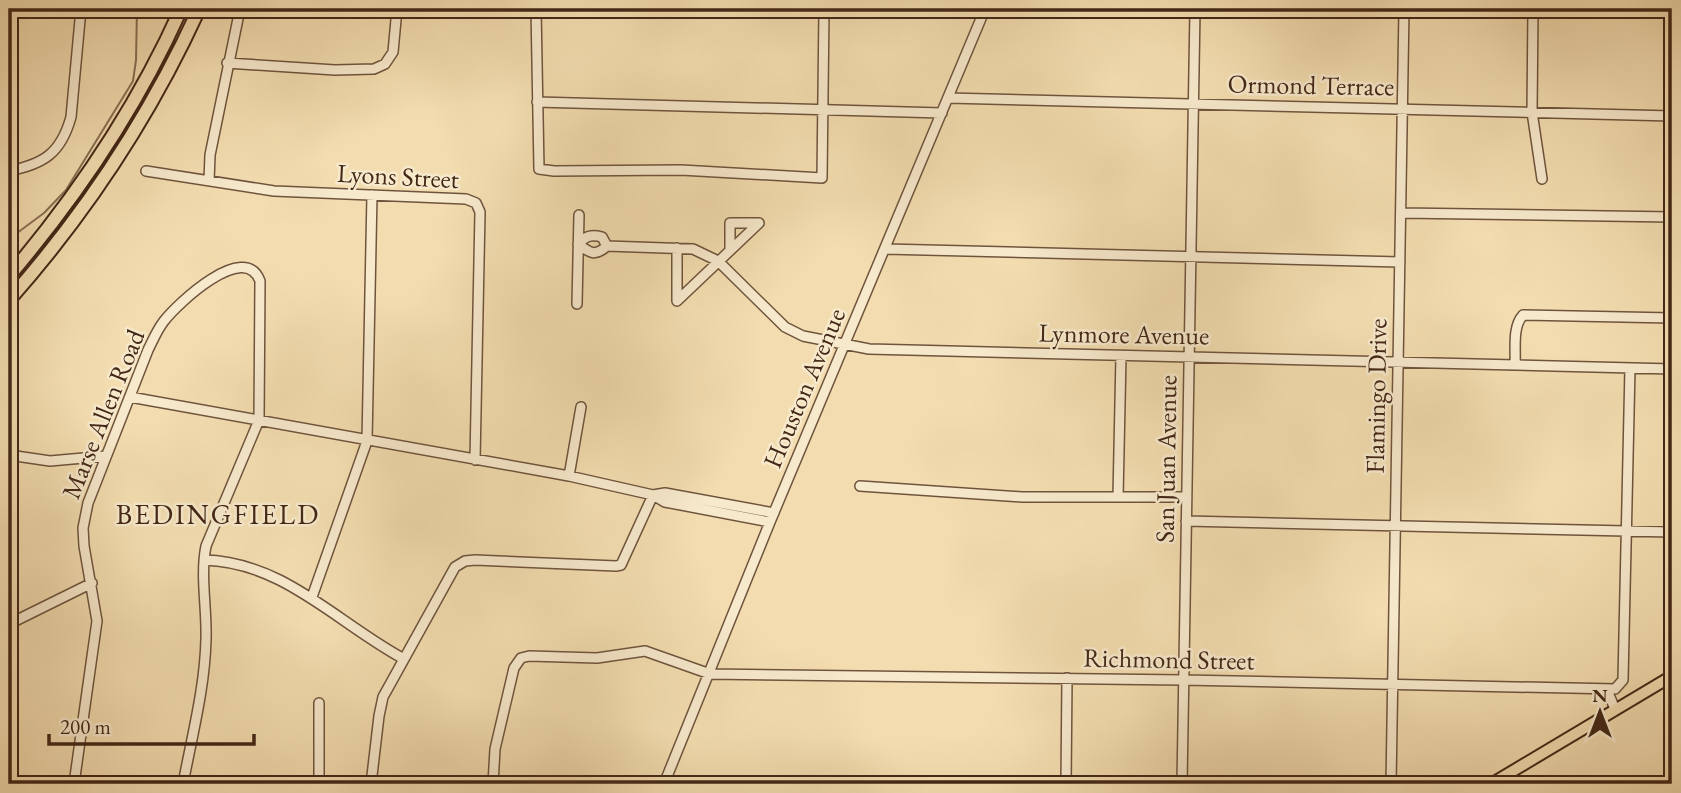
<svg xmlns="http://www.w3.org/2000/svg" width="1681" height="793" font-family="'EB Garamond',serif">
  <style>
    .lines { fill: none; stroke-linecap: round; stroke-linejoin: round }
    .stream { stroke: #896f54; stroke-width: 2 }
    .minor-casing { stroke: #6f543d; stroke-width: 12 }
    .major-casing { stroke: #432717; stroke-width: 14 }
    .highway-casing { stroke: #432717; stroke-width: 16 }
    .minor { stroke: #f7e9cc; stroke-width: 9 }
    .major { stroke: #f3ddb0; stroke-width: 10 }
    .highway { stroke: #f3ddb0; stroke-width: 12 }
    .labels { text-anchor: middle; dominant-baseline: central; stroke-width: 5; stroke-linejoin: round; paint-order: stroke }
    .street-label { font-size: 26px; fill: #432717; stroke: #f7e9cc }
    .neighbourhood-label { font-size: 28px; letter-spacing: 2px; fill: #432717; stroke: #f7e9cc }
  </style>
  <rect width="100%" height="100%" fill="#f3ddb0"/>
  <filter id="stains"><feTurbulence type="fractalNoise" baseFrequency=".00286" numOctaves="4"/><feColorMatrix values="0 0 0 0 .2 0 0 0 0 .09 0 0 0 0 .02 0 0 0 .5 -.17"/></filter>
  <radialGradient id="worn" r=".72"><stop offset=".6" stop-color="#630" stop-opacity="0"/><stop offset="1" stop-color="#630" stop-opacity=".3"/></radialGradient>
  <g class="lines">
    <path class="stream" d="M9 239 44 213 66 190 133 81 136 60 137 9"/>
    <g class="minor-casing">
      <path id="minor" d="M536 9 539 169 554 171 681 170 822 178 824 9
        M1533 9 1532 112 1542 179
        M227 63 335 70 374 69 385 64 393 52 397 9
        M948 98 1672 116
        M537 102 942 113
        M9 171C44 164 61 153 71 117L81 9
        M146 171 274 191 466 199 476 203 480 212 475 460
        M209 181 210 155 240 9
        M1401 213 1672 217
        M607 246 602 237C591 234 586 236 578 244 590 253 595 257 607 246L693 249 718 261 785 327 803 336 869 349 1672 369
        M677 248V301L759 223H730V250
        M885 249 1400 262
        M577 304 579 215
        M1515 365C1516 349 1512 327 1523 315L1672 318
        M130 397 569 476 653 495 665 502 770 522
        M9 455 50 461 106 456
        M569 476 581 407
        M860 486 1022 497H1186
        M653 495 665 493 774 513
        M1118 497 1121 356
        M1186 521 1672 532
        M204 560C284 562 337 623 404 659
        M312 597 367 441 372 195
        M9 624 92 583
        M1607 690 1615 709
        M319 703V784
        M74 784 97 621 84 546 83 528 88 503 148 350C153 340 157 330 164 321 177 304 245 240 260 281L259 420 206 546C200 576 207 608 206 639 205 687 192 736 183 784
        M371 784 379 716 383 697 455 567 465 561 475 560 616 566 621 565 653 495
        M493 784 495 749 514 668 521 658 529 656 597 658 645 651 710 674 1183 680 1615 689 1623 680 1630 368
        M664 784 770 522 985 9
        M1066 784 1067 678
        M1182 784 1195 9
        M1391 784 1404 9"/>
    </g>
    <g class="major-casing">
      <path id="major" d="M1491 784 1672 676"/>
    </g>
    <g class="highway-casing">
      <path id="highway" d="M9 276C77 196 138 105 181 9
        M9 300C86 213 151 114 199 9"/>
    </g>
    <use href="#minor" class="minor"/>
    <use href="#major" class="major"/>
    <use href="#highway" class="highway"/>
  </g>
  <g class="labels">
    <g class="street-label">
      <text transform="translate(1311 85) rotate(1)">Ormond Terrace</text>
      <text transform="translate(398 176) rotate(3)">Lyons Street</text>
      <text transform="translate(1124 334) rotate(1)">Lynmore Avenue</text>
      <text transform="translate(804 388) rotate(-67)">Houston Avenue</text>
      <text transform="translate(1376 396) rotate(-89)">Flamingo Drive</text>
      <text transform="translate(103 414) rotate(-68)">Marse Allen Road</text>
      <text transform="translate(1166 459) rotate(-89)">San Juan Avenue</text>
      <text transform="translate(1169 659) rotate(1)">Richmond Street</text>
    </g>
    <g class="neighbourhood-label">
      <text x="218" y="514">BEDINGFIELD</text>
    </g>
  </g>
  <rect width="1681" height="793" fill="none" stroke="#f3ddb0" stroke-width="35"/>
  <rect x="10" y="10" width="1660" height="772" fill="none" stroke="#432717" stroke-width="3.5"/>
  <rect x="18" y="18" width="1646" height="758" fill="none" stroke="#432717" stroke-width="2"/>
  <g transform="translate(1600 712)" stroke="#f7e9cc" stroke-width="5" paint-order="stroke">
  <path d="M0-5L12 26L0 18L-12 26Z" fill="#432717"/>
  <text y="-10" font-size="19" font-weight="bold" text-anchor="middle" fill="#432717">N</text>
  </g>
  <path d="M49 734v10h205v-10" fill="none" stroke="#432717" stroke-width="3.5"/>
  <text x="60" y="734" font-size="21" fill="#432717" stroke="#f7e9cc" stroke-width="5" paint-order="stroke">200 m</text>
  <rect width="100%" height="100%" filter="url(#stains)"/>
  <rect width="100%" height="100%" fill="url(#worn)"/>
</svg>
